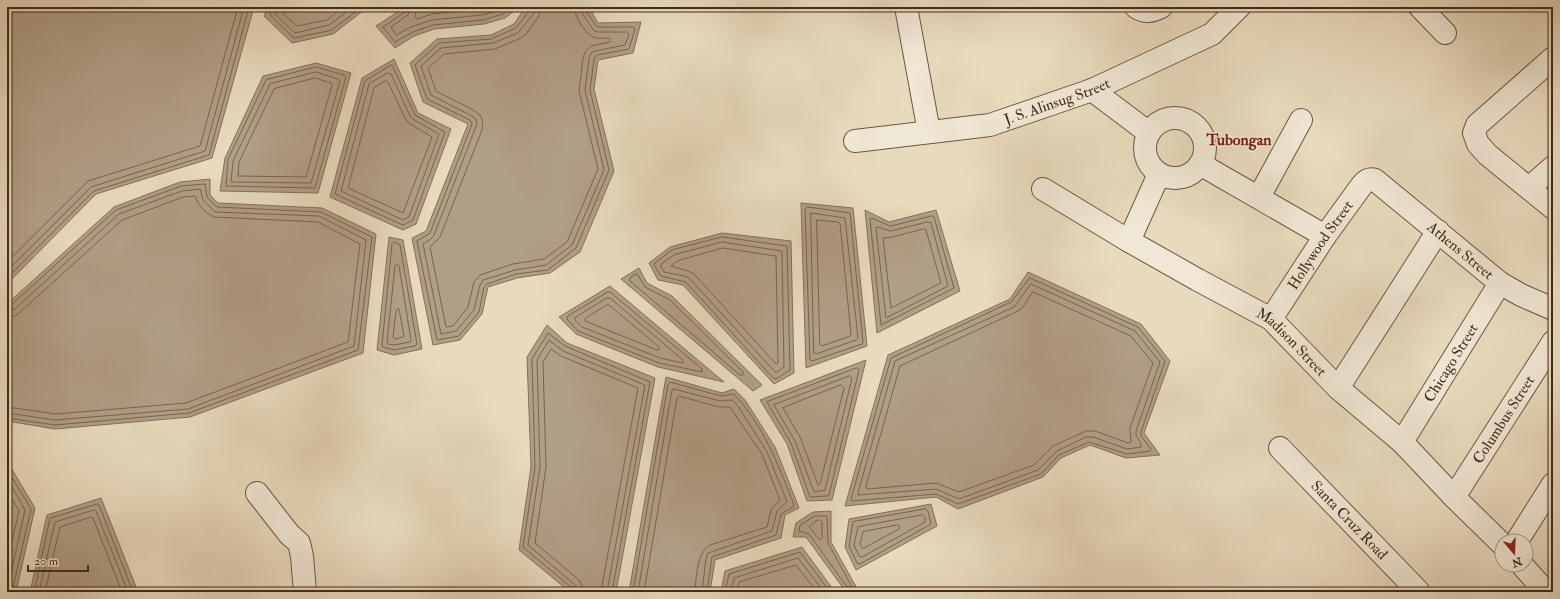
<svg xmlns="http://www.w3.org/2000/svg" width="1560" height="599" font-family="'IM FELL Double Pica',serif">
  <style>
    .water { fill: #b09e85; stroke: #84705a }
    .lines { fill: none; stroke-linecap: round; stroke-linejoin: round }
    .shore { stroke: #79644f; stroke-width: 1 }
    .minor-casing { stroke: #6c5742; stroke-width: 24 }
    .minor { stroke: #f0e7d4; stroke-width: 22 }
    .labels { text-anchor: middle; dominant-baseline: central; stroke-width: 3; stroke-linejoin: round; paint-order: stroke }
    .street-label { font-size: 15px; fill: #422b19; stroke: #f0e7d4 }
    .neighbourhood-label { font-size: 16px; font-weight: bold; fill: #7a1f14; stroke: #f0e7d4 }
  </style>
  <rect width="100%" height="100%" fill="#e8dabd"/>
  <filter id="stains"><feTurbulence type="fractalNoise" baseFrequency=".005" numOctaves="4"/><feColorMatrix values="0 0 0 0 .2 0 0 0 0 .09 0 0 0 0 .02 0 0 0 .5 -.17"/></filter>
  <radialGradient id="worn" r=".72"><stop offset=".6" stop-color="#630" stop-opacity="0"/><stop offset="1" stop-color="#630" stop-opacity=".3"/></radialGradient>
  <path class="water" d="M7 7H254L212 158 96 194 7 284Z
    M268 7H368L333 34 292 43 264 16Z
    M405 7H519L505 18 484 24 434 29 414 36 395 48 376 26Z
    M533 7H589L598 23 641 22 633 53 598 60 594 89 614 171 580 252 550 273 517 278 488 287 482 314 460 340 433 345 412 238 426 231 468 124 423 102 410 63 437 39 491 35 514 24 524 9Z
    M394 59 418 113 451 129 416 224 403 230 330 197 362 78Z
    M316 63 351 73 318 193 220 191 225 158 263 76Z
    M210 179V195L218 203 322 208 376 234 363 353 190 417 55 429 7 421V304L114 207 180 182Z
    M801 203 853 208 867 346 806 368Z
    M865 210 889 222 936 210 960 291 877 333Z
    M722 233 791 241 794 373 774 384 683 285 658 280 649 263 670 247Z
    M389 237 403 240 422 349 394 355 377 350Z
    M639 268 647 283 672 296 762 385 753 391 621 279Z
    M1028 272 1141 324 1170 361 1144 433 1160 455 1126 458 1090 445 1061 458 1043 477 958 509 936 497 845 506 888 355 1010 299Z
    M610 286 724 382 658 367 576 334 559 317Z
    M547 325 567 343 655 378 616 592H570L519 550 531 467 527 357Z
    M866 360 832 500 807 501 787 444 760 400Z
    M666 377 722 393 734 389 745 400 775 447 799 508 785 515 781 538 715 560 710 592H629Z
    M7 461 35 508 16 592H7Z
    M101 498 138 592H30L47 515Z
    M931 504 937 526 856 570 845 547 849 519Z
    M831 511V542L859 592H846L806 537H793L796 523 813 512Z
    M802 547 835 592H721L725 571Z"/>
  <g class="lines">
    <path class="shore" d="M271 7 270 15 294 38 332 30 362 7
      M276 7 275 14 295 33 329 25 353 7
      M282 7V13L297 26 327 20 343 7
      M406 7 405 12 383 27 395 42 413 32 433 25 483 20 503 14 512 7
      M411 7 408 15 391 27 396 35 411 27 432 20 482 15 501 10 505 7
      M417 7 415 17 417 19 432 14 481 9 490 7
      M530 7 529 11 516 28 491 39 439 43 415 65 427 99 470 120 472 124 430 233 417 241 437 340 459 336 479 312 484 287 487 284 516 274 548 270 576 248 609 170 590 90 594 59 597 55 629 49 635 29 633 27H597L586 11 585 7
      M535 7 534 13 518 33 493 43 441 48 421 66 431 95 472 116 476 119 477 124 434 235 431 239 423 244 441 334 456 331 474 310 480 285 483 280 515 270 546 265 572 245 604 170 585 90 589 58 591 53 595 51 625 45 629 34 627 32H598L594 31 582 13 580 7
      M541 7 539 16 526 34 521 38 495 49 444 54 428 68 436 91C444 96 476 110 480 115 483 120 483 125 482 130L440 237 430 247 446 327 453 326 468 307 474 282 480 275 513 264 544 259 567 242 598 169 579 91 583 58 585 52 591 46 610 42 611 40 609 38C604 38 598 39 593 37 584 33 575 16 574 7
      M392 65 415 115 445 132 413 220 403 225 335 194 365 81Z
      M316 67 344 75 346 77 315 188 226 186 228 159 266 80Z
      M316 72 338 79 340 81 311 183 231 182 233 161 270 84Z
      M388 73 391 74 411 118 439 134 409 217 403 220 341 191 369 84Z
      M315 78 331 83 332 85 306 177 238 176 239 162 274 89Z
      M385 81 388 82 407 122 432 137 403 213 348 188 374 88Z
      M808 207 850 213 863 342 862 344 812 361 810 360 805 209Z
      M811 213 845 218 858 338 856 340 816 354 814 353Z
      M932 216 934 217 954 288 881 325 870 219 872 218 890 226Z
      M817 220 838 222 840 223 851 334 850 336 822 346 820 344Z
      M928 222 931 223 948 286 886 318 876 228 878 227 890 231Z
      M924 229 926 230 941 283 891 308 883 238 892 237Z
      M722 237 787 246 790 370 776 379 773 378 686 282 661 276 654 265 655 263 672 250Z
      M394 242 400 245 417 344 415 346 394 350 383 347 382 345 392 244Z
      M722 242 782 251 784 367 777 372H775L690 279 685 276 664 272 661 267V264L674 255Z
      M723 248 776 256 778 362 777 364 775 363 694 274 688 271 671 266 677 261Z
      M7 262 88 181 200 146 238 7
      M397 264 399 266 411 340 410 342 394 345 388 344 387 342 395 266Z
      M7 271 91 187 205 151 244 7
      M636 274 638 275 645 287 670 300 743 372V375H740L630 281V278Z
      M7 278 94 191 209 155 249 7
      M1030 278 1138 327 1165 361 1141 432V436L1151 449 1150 451 1127 454 1089 442 1059 455 1041 474 958 504 936 494 852 501 851 499 891 358 1011 302Z
      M1031 284 1135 331 1160 362 1136 431C1135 438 1142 441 1141 447L1127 449 1093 437H1086L1057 451 1038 470 959 499 936 489 858 495V493L895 361 1014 307Z
      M608 292H610L702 369V372L659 363 578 331 567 319 568 316Z
      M1033 292 1131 336 1153 363 1130 428 1131 442 1128 443 1095 431H1086L1053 446 1034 465 959 492 936 483 867 489 866 486 900 366 1016 312 1022 308Z
      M607 298H610L683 360V363L660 358 582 327 575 320V318Z
      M607 305H609L659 347V350H657L585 321V319Z
      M7 306 11 305 116 210 181 186 205 184 207 197 217 207 321 212 372 237 358 350 189 413 55 425 7 418
      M399 309 404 336 403 337 395 339 393 337 396 311Z
      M7 311 15 309 119 214 182 191 200 189 203 200 215 212 319 216 366 240 354 346 188 409 55 420 7 413
      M7 318 13 317 18 314 122 220 183 197 195 196C198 205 205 213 214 217L318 222 360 244 348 342 186 403 56 414 7 407
      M857 368 859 370 829 495 827 496 810 497 791 443 767 402Z
      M850 376 852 378 825 490 814 492 795 441 774 405Z
      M841 385 844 388 820 484 818 485 801 439 783 408Z
      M7 469 31 509 12 592
      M7 478 25 510 7 592
      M7 490 19 511 7 563
      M926 509 928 511 931 524 860 564 857 563 849 546 853 522Z
      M923 515 925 517V522L862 557 859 556 854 545 858 527Z
      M820 520 822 522V538L820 540 809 527 816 521Z
      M898 525 900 527 899 529 864 548H862L860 544 863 532Z
      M34 592 50 518 97 504 99 505 133 592
      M39 592 55 522 94 510 96 511 128 592
      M45 592 60 527 91 517 93 518 122 592
      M572 592 571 587 523 547 535 467 532 359 548 333 565 346 650 382 612 592
      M577 592 574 584 528 545 540 467 537 360 549 340 563 351 645 385 607 592
      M583 592 582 586 579 580 535 543 546 467 543 362 551 349 561 356 638 388 601 592
      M633 592 668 384 670 382 721 396 734 394C763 425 779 466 794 505L793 507 781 514 776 535 712 557 707 592
      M638 592 672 390 674 389 720 401 732 400 738 406 767 452 787 502 777 511 772 531 708 553 706 559 702 592
      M644 592 677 398 679 396 719 407H730L762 454 780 500 771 510 767 527 710 545C697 552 696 578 695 592
      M725 592 729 574 800 552 830 592
      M731 592 734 578 798 558 824 592
      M737 592 739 582 796 565 817 592
      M849 592 850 588 847 587 809 534 799 531 800 525 815 516H827L828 543 851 585 850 587 852 588 855 592"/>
    <g class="minor-casing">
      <g id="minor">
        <path d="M906 7 929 132"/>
        <path d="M1136 7C1145 13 1151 12 1161 7"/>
        <path d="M1420 7 1445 33"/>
        <path d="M1553 58 1477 125 1474 133 1478 144 1488 155 1553 208"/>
        <path d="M1092 90 1149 133"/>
        <circle cx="1175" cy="148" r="30"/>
        <path id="s1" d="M855 141 990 125 1092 90 1212 34 1239 7"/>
        <path d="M1200 164 1325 236"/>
        <path d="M1529 188 1553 167"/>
        <path id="s2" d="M1043 189 1129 241 1198 280 1271 319 1338 388 1402 442 1454 497 1502 544"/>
        <path d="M1259 197 1301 120"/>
        <path d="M1129 241 1159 174"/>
        <path id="s3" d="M1271 319 1325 236 1362 185C1366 180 1369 178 1375 180L1500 283 1521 295 1553 309"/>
        <path d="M1338 388 1438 231"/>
        <path id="s4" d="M1402 442 1500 283"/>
        <path id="s5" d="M1280 448 1419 592"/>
        <path d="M257 493 289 534 299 543 302 556 305 592"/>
        <path id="s6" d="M1454 497 1553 342"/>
        <path d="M1517 541 1553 484"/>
        <path d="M1522 565 1546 592"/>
      </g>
    </g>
    <use href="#minor" class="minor"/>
  </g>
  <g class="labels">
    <g class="street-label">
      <text stroke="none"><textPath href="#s1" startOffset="207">J. S. Alinsug Street</textPath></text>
      <text stroke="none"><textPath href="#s3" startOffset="89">Hollywood Street</textPath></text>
      <text stroke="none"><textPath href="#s3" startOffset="288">Athens Street</textPath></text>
      <text stroke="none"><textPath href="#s2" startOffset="293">Madison Street</textPath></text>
      <text stroke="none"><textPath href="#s4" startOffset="93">Chicago Street</textPath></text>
      <text stroke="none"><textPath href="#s6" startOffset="92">Columbus Street</textPath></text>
      <text stroke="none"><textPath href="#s5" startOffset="100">Santa Cruz Road</textPath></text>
    </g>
    <g class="neighbourhood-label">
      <text x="1239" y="140">Tubongan</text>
    </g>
  </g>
  <rect width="1560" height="599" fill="none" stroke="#e8dabd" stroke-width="24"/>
  <rect x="8" y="8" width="1544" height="583" fill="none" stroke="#422b19" stroke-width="2"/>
  <rect x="12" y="12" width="1536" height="575" fill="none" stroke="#422b19"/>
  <g transform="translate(1514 553) rotate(161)"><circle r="19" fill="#f0e7d4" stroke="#aa9c89"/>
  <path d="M0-3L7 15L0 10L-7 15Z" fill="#8f2418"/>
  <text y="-6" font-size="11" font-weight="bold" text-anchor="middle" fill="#422b19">N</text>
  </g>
  <path d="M28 565v6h60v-6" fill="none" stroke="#422b19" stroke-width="2"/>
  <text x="34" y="565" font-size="12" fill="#422b19" stroke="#f0e7d4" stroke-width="3" paint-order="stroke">20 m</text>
  <rect width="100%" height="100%" filter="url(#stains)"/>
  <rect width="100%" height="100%" fill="url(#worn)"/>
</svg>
